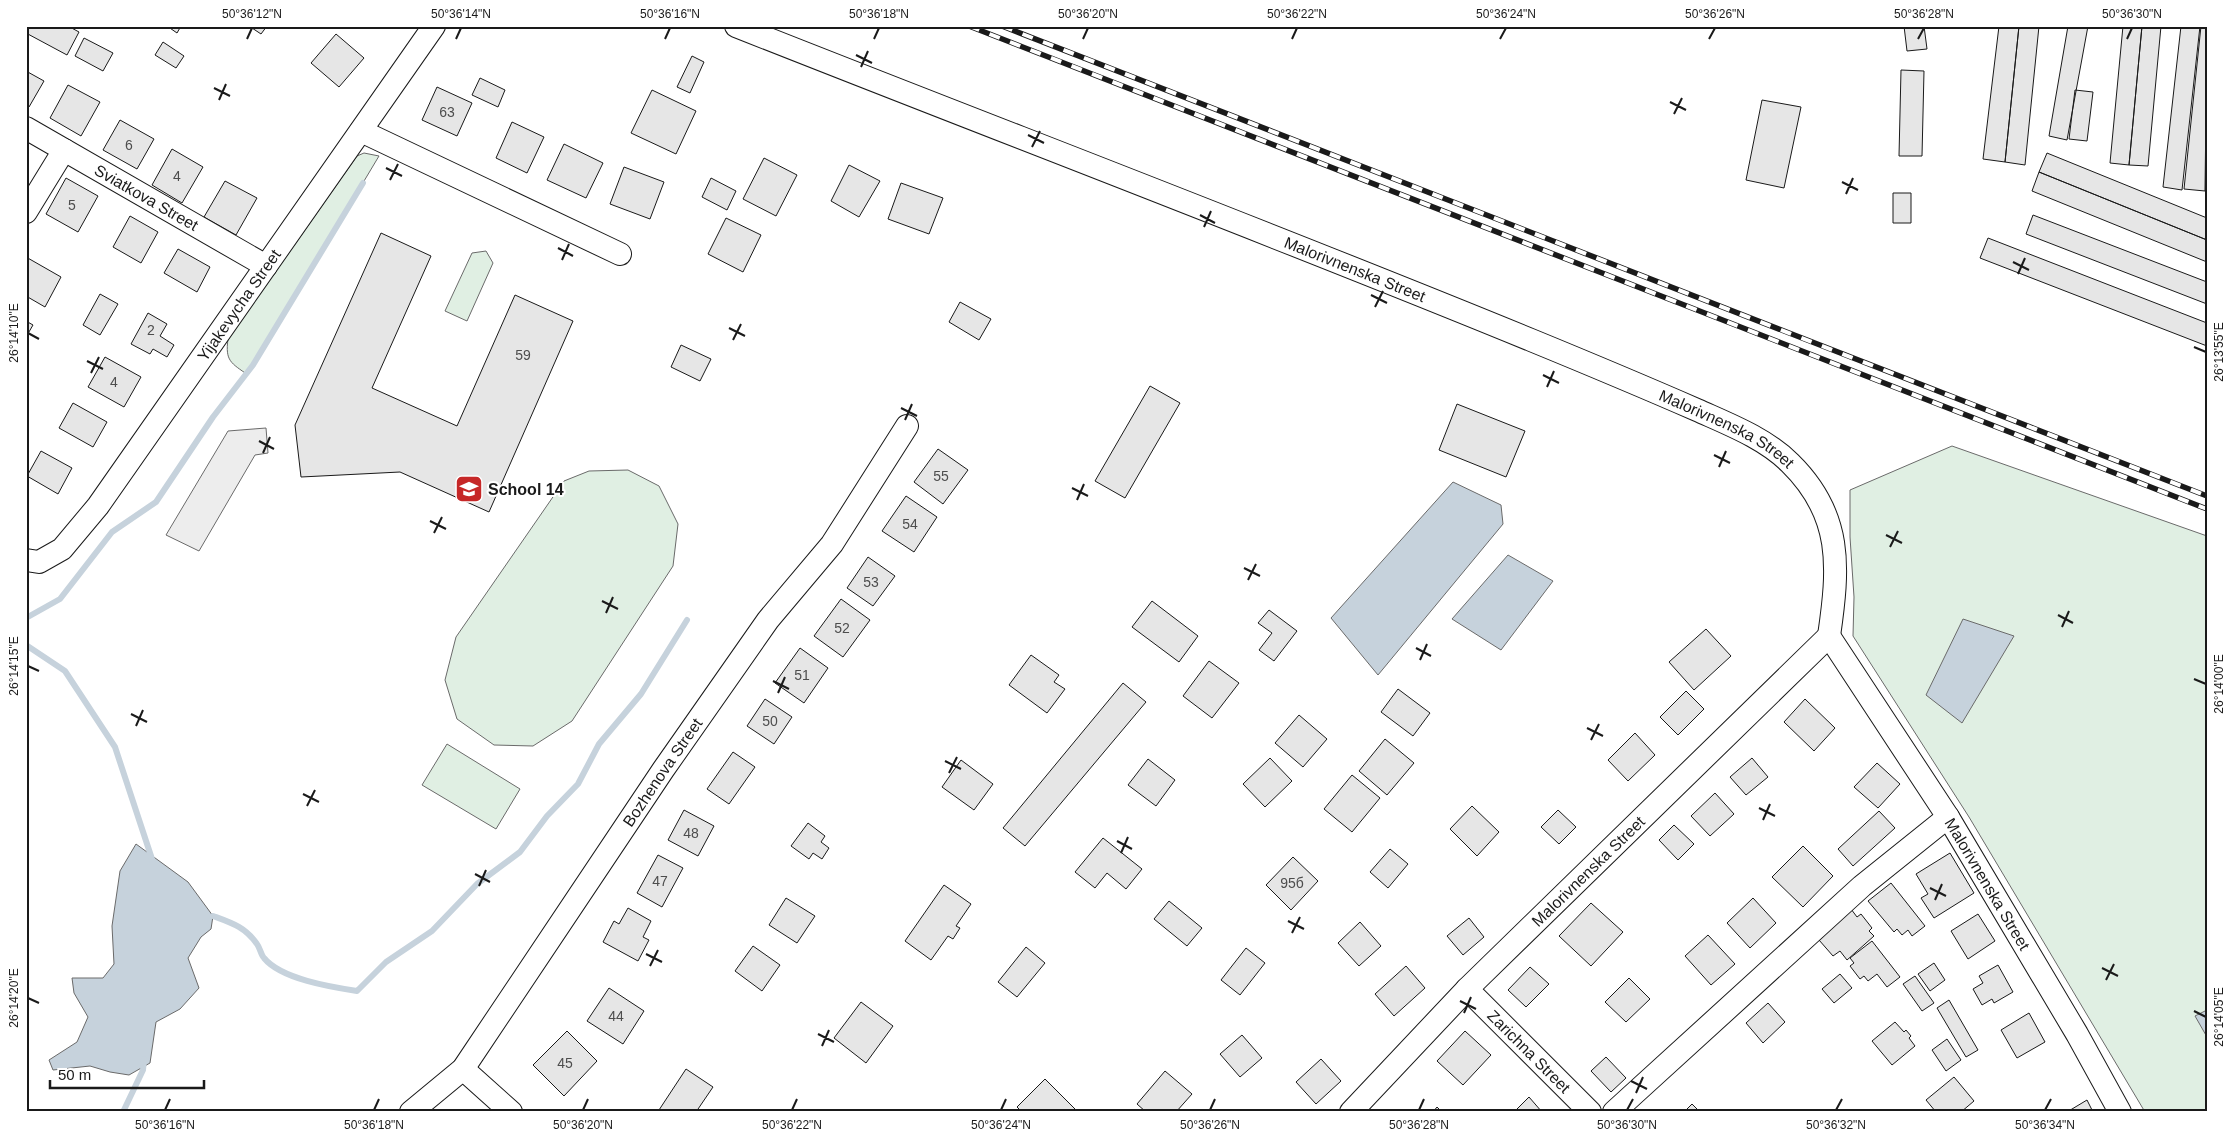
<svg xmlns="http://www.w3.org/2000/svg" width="2233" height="1138" font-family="Helvetica,sans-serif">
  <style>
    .green { fill: #e0efe3; stroke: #6a6a6a }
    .parking { fill: #ededed; stroke: #6a6a6a }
    .water { fill: #c6d2dc; stroke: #6a6a6a }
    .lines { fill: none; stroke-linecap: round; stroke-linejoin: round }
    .stream { stroke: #c6d2dc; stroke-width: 6 }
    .building { fill: #e6e6e6; stroke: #1a1a1a }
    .minor-casing { stroke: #1a1a1a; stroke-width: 24 }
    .minor { stroke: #fff; stroke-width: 22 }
    .rail-casing { stroke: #1a1a1a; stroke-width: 5.5 }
    .rail { stroke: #fff; stroke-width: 4; stroke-dasharray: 11; stroke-linecap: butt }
    .ticks { fill: none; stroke: #1a1a1a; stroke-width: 2 }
    .labels { text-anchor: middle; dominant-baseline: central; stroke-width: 4; stroke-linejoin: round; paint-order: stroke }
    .number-label { font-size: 14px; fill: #4d4d4d }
    .street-label { font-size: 16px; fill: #1a1a1a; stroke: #fff }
    .poi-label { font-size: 16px; font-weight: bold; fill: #1a1a1a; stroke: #fff; text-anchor: start }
    .neatline { fill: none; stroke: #1a1a1a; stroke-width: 2 }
    .ticks-label { font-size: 12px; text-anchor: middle; fill: #1a1a1a }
  </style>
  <rect width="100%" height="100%" fill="#fff"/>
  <path class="green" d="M364 153 379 156 248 375C231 363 225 361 228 339L357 156Z
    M486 251 493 263 467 321 445 311 472 253Z
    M1952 446 2207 536V1112H2145L1969 817 1853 636 1854 597 1850 537V490Z
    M628 470 659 486 678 524 673 566 572 721 533 746 494 745 457 719 445 680 456 637 564 481 589 471Z
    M447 744 520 789 496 829 422 785Z"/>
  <path class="parking" d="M266 428 268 453 255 455 199 551 166 535 228 431Z"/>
  <path class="water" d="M1453 482 1501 505 1503 524 1378 675 1331 618Z
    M1508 555 1553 581 1501 650 1452 619Z
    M1963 619 2014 636 1962 723 1926 695Z
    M136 844 188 882 213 916 211 929 201 937 188 958 199 988 180 1009 156 1022 150 1063 129 1075 110 1072 90 1066 53 1070 49 1060 77 1042 88 1017 74 993 72 978H103L114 964 112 926 120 871Z
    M2207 1010V1037L2195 1016Z"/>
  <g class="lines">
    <path class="stream" d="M26 618 60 599 112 532 156 502 213 417 253 365 363 183
      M26 645 65 671 115 747 153 862
      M213 916C232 923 245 927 257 944 260 948 261 955 264 958 281 979 331 987 357 991L386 962 432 931 477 884 520 852 547 816 578 784 599 744 641 694 687 620
      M123 1112 143 1070 144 1059"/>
  </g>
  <path class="building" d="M26 26H68L79 32 67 55 26 33Z
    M167 26H181L177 33Z
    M249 26H267L261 34Z
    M1904 26H1924L1927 49 1907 51Z
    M1999 26H2019L2005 162 1983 159Z
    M2019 26H2039L2025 165 2005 162Z
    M2068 26H2088L2067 140 2049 136Z
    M2123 26H2142L2129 165 2110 163Z
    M2142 26H2161L2148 166 2129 165Z
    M2181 26H2200L2182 190 2163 187Z
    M2201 26H2207L2205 191 2184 189Z
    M336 34 364 58 339 87 311 63Z
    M84 38 113 53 103 71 75 56Z
    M163 42 184 56 176 68 155 55Z
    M692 56 704 62 690 93 677 87Z
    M1901 70 1924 71 1922 156H1899Z
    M26 71 44 81 29 107 26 105Z
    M480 78 505 90 498 107 472 95Z
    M68 85 100 102 81 136 50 118Z
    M437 87 472 103 457 136 422 120Z
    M652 90 696 111 676 154 631 133Z
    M2075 90 2093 92 2087 141 2069 139Z
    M1762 100 1801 107 1784 188 1746 180Z
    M120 120 154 139 137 169 103 150Z
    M512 122 544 137 527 173 496 158Z
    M564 144 603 163 586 198 547 180Z
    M172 149 203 167 182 203 152 185Z
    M2047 153 2207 218V240L2039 172Z
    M764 158 797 175 776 216 743 199Z
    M849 165 880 181 859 217 831 201Z
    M624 167 664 182 650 219 610 204Z
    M2039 172 2207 240V262L2032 191Z
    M66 178 98 196 78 232 46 214Z
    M711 178 736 191 727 210 702 197Z
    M225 181 257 198 236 235 204 217Z
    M901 183 943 198 929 234 888 219Z
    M1893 193H1911V223H1893Z
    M2033 215 2207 282V304L2026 234Z
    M130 216 158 232 141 263 113 247Z
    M726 218 761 235 743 272 708 254Z
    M381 233 431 256 372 388 457 426 515 295 573 321 489 512 400 472 301 477 295 425Z
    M1988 238 2207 323V346L1980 258Z
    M178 249 210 267 197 292 164 273Z
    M26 257 61 277 45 307 26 296Z
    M100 294 118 304 100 335 83 325Z
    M960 302 991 319 979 340 949 322Z
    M148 313 167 324 160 336 174 345 167 357 153 349 150 354 131 344Z
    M26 321 33 325 26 337Z
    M681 345 711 359 700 381 671 367Z
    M105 357 141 377 124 407 88 387Z
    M1150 386 1180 403 1125 498 1095 481Z
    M73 403 107 422 93 447 59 428Z
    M1457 404 1525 431 1506 477 1439 450Z
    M938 449 968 470 943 504 914 482Z
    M41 451 72 468 58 494 27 476Z
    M906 496 937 517 914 552 882 531Z
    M868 557 895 576 873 606 847 588Z
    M841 599 870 620 843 657 814 636Z
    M1152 601 1198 636 1179 662 1132 627Z
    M1269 610 1297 631 1274 661 1259 650 1272 633 1258 623Z
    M1706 629 1731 656 1694 690 1669 662Z
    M800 648 828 668 804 703 775 683Z
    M1031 655 1059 675 1054 682 1065 689 1047 713 1009 685Z
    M1209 661 1239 683 1212 718 1183 696Z
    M1123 683 1146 702 1025 846 1003 828Z
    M1398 689 1430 713 1413 736 1381 712Z
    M1686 691 1704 709 1678 735 1660 717Z
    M765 699 792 717 774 744 747 726Z
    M1805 699 1835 728 1814 751 1784 722Z
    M1299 715 1327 739 1303 767 1275 743Z
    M1635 733 1655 755 1628 781 1608 760Z
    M1385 739 1414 763 1387 795 1359 771Z
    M733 752 755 767 729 804 707 789Z
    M1270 758 1292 781 1265 807 1243 784Z
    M1752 758 1768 777 1746 795 1730 777Z
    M1148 759 1175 780 1156 806 1128 785Z
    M961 760 993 784 974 810 942 787Z
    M1877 763 1900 784 1878 808 1854 787Z
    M1352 775 1380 798 1352 832 1324 809Z
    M1715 793 1734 814 1710 836 1691 816Z
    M1472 806 1499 832 1477 856 1450 829Z
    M684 810 714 826 698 856 668 840Z
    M1558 810 1576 827 1559 844 1541 827Z
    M1879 811 1895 828 1853 866 1838 849Z
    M808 823 825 836 821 842 829 848 822 859 813 853 809 859 791 846Z
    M1674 825 1694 844 1678 860 1659 840Z
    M1103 838 1142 869 1126 889 1107 873 1095 888 1075 872Z
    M1803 846 1833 876 1803 907 1772 877Z
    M1390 849 1408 864 1388 888 1370 872Z
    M1950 853 1974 893 1934 918 1921 898 1928 894 1916 874Z
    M658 855 683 868 662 907 637 893Z
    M1293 857 1318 881 1291 910 1266 885Z
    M1891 883 1925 926 1912 936 1908 930 1902 935 1897 929 1894 932 1868 901Z
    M944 885 971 904 956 926 960 928 953 939 948 936 931 960 905 941Z
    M786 898 815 916 797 943 769 925Z
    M1753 898 1776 923 1750 948 1727 923Z
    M1169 901 1202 928 1187 946 1154 919Z
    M1591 903 1623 932 1591 966 1559 936Z
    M628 908 651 921 643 937 649 940 638 961 603 942 614 921 619 924Z
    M1851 909 1857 917 1861 914 1872 928 1869 931 1874 936 1847 960 1840 951 1833 956 1819 940 1825 935 1822 930Z
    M1978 914 1995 941 1968 959 1951 931Z
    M1469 918 1484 937 1463 955 1447 936Z
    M1360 922 1381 946 1359 966 1338 943Z
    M1708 935 1735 964 1711 985 1685 956Z
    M1872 941 1900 977 1887 987 1877 974 1868 981 1864 976 1860 979 1850 966 1854 963 1850 958Z
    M753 946 780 965 762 991 735 971Z
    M1026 947 1045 963 1017 997 998 982Z
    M1246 948 1265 963 1240 995 1221 980Z
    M1934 963 1945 980 1930 991 1918 974Z
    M1998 965 2013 992 1994 1003 1992 999 1982 1005 1973 989 1983 983 1979 976Z
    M1406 966 1425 988 1394 1016 1375 994Z
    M1530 967 1549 984 1526 1007 1508 990Z
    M1840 974 1852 988 1834 1003 1822 989Z
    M1915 976 1934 1003 1922 1011 1903 984Z
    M1629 978 1650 999 1626 1022 1605 1002Z
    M609 988 644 1011 623 1044 587 1021Z
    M1949 1000 1978 1050 1966 1057 1937 1008Z
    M861 1002 893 1026 866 1063 834 1038Z
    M1768 1003 1785 1022 1763 1043 1746 1023Z
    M2029 1013 2045 1042 2017 1058 2001 1030Z
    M1895 1022 1904 1032 1906 1030 1911 1036 1909 1038 1915 1046 1892 1065 1872 1041Z
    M567 1031 597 1061 564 1096 533 1065Z
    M1465 1031 1491 1055 1463 1085 1437 1061Z
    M1242 1035 1262 1058 1240 1077 1220 1054Z
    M1947 1039 1961 1060 1946 1071 1932 1050Z
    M1606 1057 1626 1078 1611 1092 1591 1071Z
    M1321 1059 1341 1081 1316 1104 1296 1082Z
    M686 1069 713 1087 696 1112H662L659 1110Z
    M1165 1071 1192 1094 1176 1112H1146L1137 1104Z
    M1954 1077 1974 1101 1961 1112H1936L1926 1100Z
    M1045 1079 1075 1109 1072 1112H1022L1017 1107Z
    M1529 1097 1542 1112H1514Z
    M2087 1100 2093 1112H2067Z
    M1692 1104 1700 1112H1684Z
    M1437 1107 1442 1112H1433Z"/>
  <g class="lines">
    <g class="minor-casing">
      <g id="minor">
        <path id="s1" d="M736 26C1001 131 1268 232 1531 340 1587 363 1642 386 1697 410 1728 424 1765 438 1790 463 1843 515 1839 567 1829 636"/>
        <path id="s2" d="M26 128 266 266"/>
        <path d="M361 131 620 254"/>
        <path d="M26 212 64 150"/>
        <path id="s3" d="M26 560 39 562 62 549 98 506 434 26"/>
        <path id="s4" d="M1467 989 1590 1112"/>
        <path d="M463 1069 511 1112"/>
        <path id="s5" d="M411 1112 463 1069 663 770 768 620 832 544 907 426"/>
        <path id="s6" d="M1351 1112 1467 989 1829 636 1948 817 2077 1034 2120 1112"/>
        <path d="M1614 1112 1862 886 1948 817"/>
      </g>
    </g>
    <use href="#minor" class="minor"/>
    <g class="rail-casing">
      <path id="rail" d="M969 26 2207 509
        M1002 26 2207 496"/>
    </g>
    <use href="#rail" class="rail"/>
  </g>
  <path class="ticks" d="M247 39 252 28M456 39 461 28M665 39 670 28M874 39 879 28M1083 39 1088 28M1292 39 1297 28M1500 39 1506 28M1709 39 1715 28M1918 39 1924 28M2127 39 2132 28M856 55 872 63M861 67 868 51M214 88 230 96M219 100 226 84M1670 102 1686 110M1674 114 1682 98M1028 135 1044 143M1032 147 1040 131M386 168 402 176M390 180 398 164M1842 182 1858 190M1846 194 1853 178M1200 215 1215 223M1204 227 1211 211M558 248 573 256M562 260 569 244M2013 262 2029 270M2018 274 2025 258M1371 295 1387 303M1375 307 1383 291M729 328 745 336M28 333 39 339M733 340 741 324M2194 347 2206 352M87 361 103 369M91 373 99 357M1543 375 1559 383M1547 387 1554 371M901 408 917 416M905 420 912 404M259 441 274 449M263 453 270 437M1714 455 1730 463M1719 467 1726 451M1072 488 1088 496M1077 500 1084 484M430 521 446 529M434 533 442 517M1886 535 1902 543M1890 547 1898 531M1244 568 1260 576M1248 580 1256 564M602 601 618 609M606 613 613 597M2058 615 2073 623M2062 627 2069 611M1416 648 1431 656M1420 660 1427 644M28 666 39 671M2194 679 2206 684M773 681 789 689M778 693 785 677M131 714 147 722M136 726 143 710M1587 728 1603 736M1591 740 1599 724M945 761 961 769M949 773 957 757M303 794 319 802M307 806 315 790M1759 808 1775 816M1763 820 1770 804M1117 841 1132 849M1121 853 1128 837M475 874 490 882M479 886 486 870M1930 888 1946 896M1935 900 1942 884M1288 921 1304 929M1292 933 1300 917M646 954 662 962M650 966 658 950M2102 968 2118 976M2106 980 2114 964M28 998 39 1003M1460 1001 1476 1009M2194 1011 2206 1017M1464 1013 1471 997M818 1034 834 1042M822 1046 829 1030M1631 1081 1647 1089M1636 1093 1643 1077M165 1110 170 1099M374 1110 379 1099M583 1110 588 1099M792 1110 797 1099M1001 1110 1006 1099M1210 1110 1215 1099M1419 1110 1424 1099M1627 1110 1633 1099M1836 1110 1842 1099M2045 1110 2051 1099"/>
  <defs>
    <g id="school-square" transform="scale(1.4375)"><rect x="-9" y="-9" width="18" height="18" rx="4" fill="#c62828" stroke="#fff"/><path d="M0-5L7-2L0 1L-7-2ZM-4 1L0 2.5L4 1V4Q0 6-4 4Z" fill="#fff"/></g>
  </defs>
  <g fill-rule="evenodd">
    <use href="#school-square" x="469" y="489"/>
  </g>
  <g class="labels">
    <g class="number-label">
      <text x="447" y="112">63</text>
      <text x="129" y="145">6</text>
      <text x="177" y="176">4</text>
      <text x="72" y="205">5</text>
      <text x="151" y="330">2</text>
      <text x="523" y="355">59</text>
      <text x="114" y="382">4</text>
      <text x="941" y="476">55</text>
      <text x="910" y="524">54</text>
      <text x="871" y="582">53</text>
      <text x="842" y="628">52</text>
      <text x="802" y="675">51</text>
      <text x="770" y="721">50</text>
      <text x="691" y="833">48</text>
      <text x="660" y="881">47</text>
      <text x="1292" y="883">95б</text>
      <text x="616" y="1016">44</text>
      <text x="565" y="1063">45</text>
    </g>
    <g class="street-label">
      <text stroke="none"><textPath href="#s2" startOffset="139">Sviatkova Street</textPath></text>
      <text stroke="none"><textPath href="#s1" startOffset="665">Malorivnenska Street</textPath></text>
      <text stroke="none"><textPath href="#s3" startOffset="341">Yijakevycha Street</textPath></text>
      <text stroke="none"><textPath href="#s1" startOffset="1070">Malorivnenska Street</textPath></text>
      <text stroke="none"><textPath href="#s5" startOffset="425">Bozhenova Street</textPath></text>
      <text stroke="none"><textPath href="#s6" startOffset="338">Malorivnenska Street</textPath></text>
      <text stroke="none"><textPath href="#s6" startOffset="969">Malorivnenska Street</textPath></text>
      <text stroke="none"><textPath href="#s4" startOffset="88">Zarichna Street</textPath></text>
    </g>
    <g class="poi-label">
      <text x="488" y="489">School 14</text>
    </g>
  </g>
  <rect width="2233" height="1138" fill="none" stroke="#ffffff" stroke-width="55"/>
  <path d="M50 1080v8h154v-8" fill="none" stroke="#1a1a1a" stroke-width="2.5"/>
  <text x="58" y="1080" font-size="15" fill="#1a1a1a" stroke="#ffffff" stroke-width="4" paint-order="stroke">50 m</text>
  <rect x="28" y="28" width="2178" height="1082" class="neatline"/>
  <g class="ticks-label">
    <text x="252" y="18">50°36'12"N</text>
    <text x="461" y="18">50°36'14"N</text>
    <text x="670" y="18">50°36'16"N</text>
    <text x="879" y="18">50°36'18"N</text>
    <text x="1088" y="18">50°36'20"N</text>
    <text x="1297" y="18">50°36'22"N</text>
    <text x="1506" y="18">50°36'24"N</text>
    <text x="1715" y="18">50°36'26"N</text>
    <text x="1924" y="18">50°36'28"N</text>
    <text x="2132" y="18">50°36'30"N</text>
    <text transform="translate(14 333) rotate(-90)" y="4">26°14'10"E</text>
    <text transform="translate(2219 352) rotate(-90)" y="4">26°13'55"E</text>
    <text transform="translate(14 666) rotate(-90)" y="4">26°14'15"E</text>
    <text transform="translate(2219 684) rotate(-90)" y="4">26°14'00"E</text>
    <text transform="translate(14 998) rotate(-90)" y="4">26°14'20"E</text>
    <text transform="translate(2219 1017) rotate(-90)" y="4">26°14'05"E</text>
    <text x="165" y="1129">50°36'16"N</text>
    <text x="374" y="1129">50°36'18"N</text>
    <text x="583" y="1129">50°36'20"N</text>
    <text x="792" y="1129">50°36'22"N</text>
    <text x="1001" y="1129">50°36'24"N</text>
    <text x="1210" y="1129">50°36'26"N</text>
    <text x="1419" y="1129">50°36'28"N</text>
    <text x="1627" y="1129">50°36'30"N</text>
    <text x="1836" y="1129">50°36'32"N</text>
    <text x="2045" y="1129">50°36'34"N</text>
  </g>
</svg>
